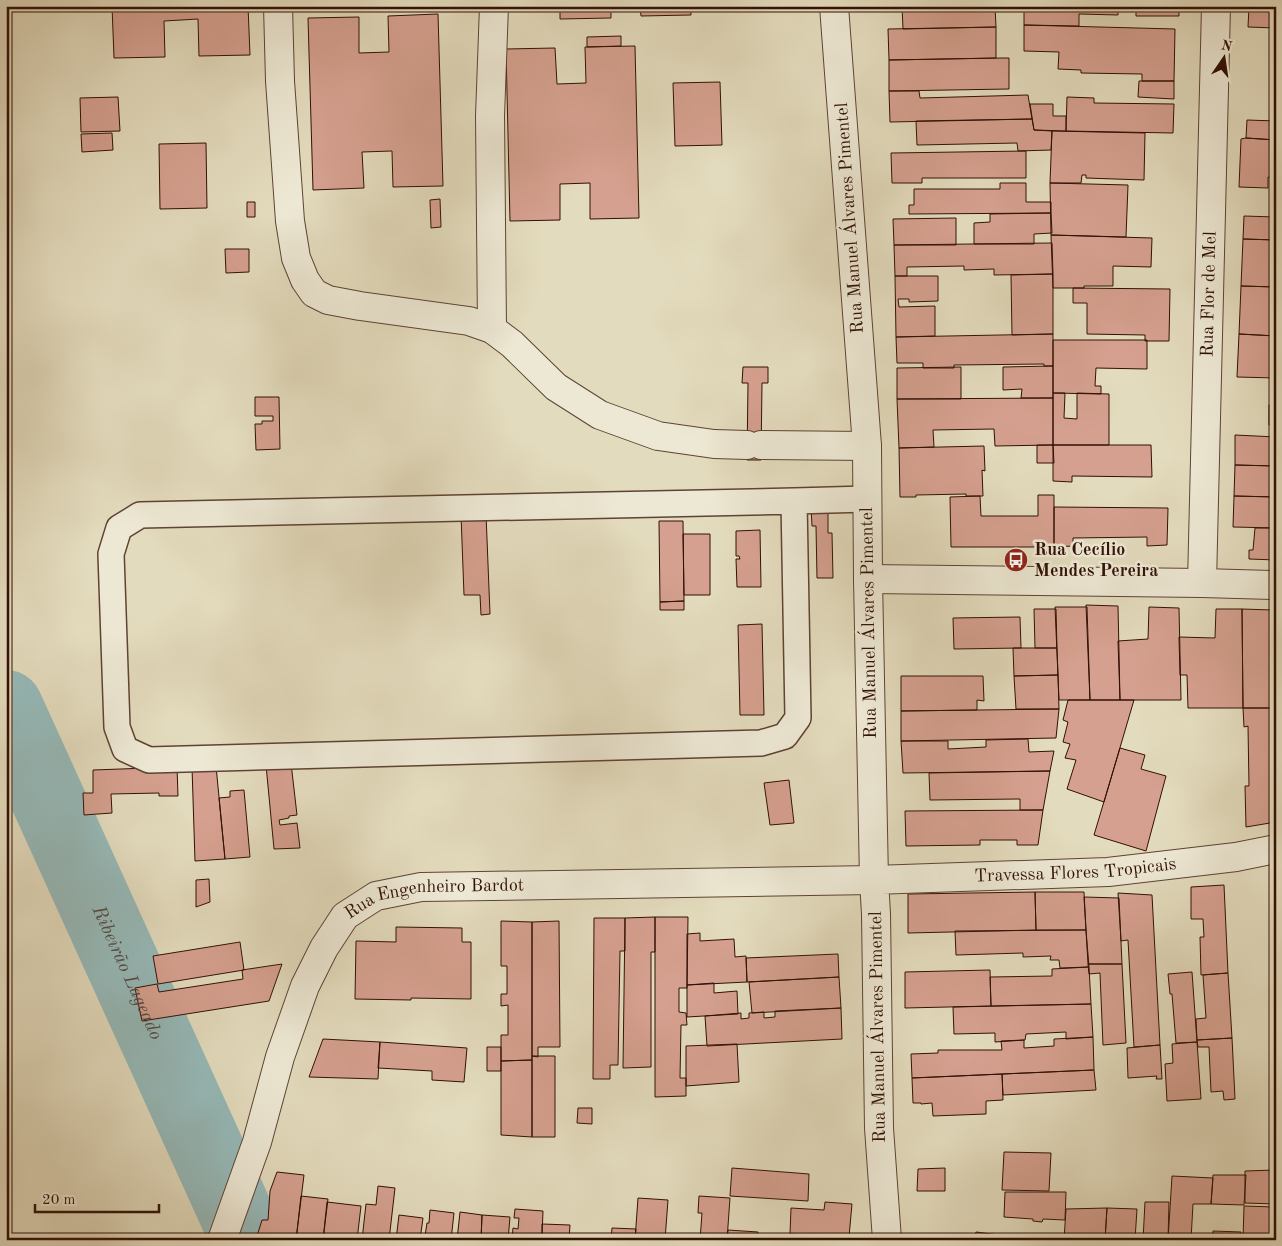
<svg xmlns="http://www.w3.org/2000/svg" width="1282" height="1246" font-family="'Old Standard TT',serif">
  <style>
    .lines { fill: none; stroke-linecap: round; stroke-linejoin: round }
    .river { stroke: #96b9b8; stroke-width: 74 }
    .building { fill: #d5a08f; stroke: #311005 }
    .service-casing { stroke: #5e4333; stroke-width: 28 }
    .minor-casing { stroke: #5e4333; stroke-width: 30 }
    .tertiary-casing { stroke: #5e4333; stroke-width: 30 }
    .service { stroke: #ede8d4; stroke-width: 25 }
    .minor { stroke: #ede8d4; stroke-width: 28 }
    .tertiary { stroke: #ede8d4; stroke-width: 28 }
    .labels { text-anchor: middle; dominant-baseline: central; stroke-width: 5; stroke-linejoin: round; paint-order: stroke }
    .street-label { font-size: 18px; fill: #311005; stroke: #ede8d4 }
    .poi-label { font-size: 18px; font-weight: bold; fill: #311005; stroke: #ede8d4; text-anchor: start }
    .water-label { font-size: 19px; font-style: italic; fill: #544b44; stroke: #ede8d4 }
  </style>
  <rect width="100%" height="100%" fill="#e3dbbd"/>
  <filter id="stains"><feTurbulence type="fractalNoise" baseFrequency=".004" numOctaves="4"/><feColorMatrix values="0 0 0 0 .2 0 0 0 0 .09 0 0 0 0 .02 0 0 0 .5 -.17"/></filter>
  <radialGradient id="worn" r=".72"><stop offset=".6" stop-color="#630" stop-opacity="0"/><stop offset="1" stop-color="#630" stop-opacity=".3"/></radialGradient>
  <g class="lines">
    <path class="river" id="s1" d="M6 707 248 1240"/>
  </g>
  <path class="building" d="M112 6H248L250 55 199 56 198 19 164 21 165 57 114 58Z
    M560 6H611V18L560 19Z
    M640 6H691V15L641 16Z
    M902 6H995L996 27 903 29Z
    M1024 6H1118V15L1079 14V26L1024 25Z
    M1136 6H1179V16H1136Z
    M1249 6H1276V28L1248 27Z
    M438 14 443 186 393 187 392 151 362 152 364 188 313 190 308 18 359 17V53L389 52 388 16Z
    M1024 25 1175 29 1174 81H1142V74L1081 73V70L1058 69 1059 52 1024 51Z
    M996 27V58L889 60 888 29Z
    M621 36V46L587 47V37Z
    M635 46 639 218 590 219V183L560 184V220L510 221 506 49 555 48 557 84 586 83 585 47Z
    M1001 58H1009V89L889 91V60Z
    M1139 81H1174V99L1138 97Z
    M720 82 722 145 675 146 673 83Z
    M889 91H919L920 98 1028 95 1032 119 890 122Z
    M118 97 120 131 81 132 80 98Z
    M1067 97 1094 98V103L1174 104 1173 133 1066 131Z
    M1030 104H1053V116H1066V131L1034 130Z
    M1032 119 1034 130 1052 131 1051 150 1018 151 1017 143 917 145 916 121Z
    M1247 120 1276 121V140L1246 138Z
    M1052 131 1145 133 1144 180 1086 178V175H1082L1081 183H1050Z
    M112 133 113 150 82 152 81 134Z
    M1246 138 1276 140V178L1268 177V188L1239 187 1241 139Z
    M206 143 207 208 160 209 159 144Z
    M1026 151V178H922V183H892L891 153Z
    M1000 183H1026V202H1051V213L909 214V205H914V189H1000Z
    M1050 183 1128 185 1126 237 1051 235Z
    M440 199 441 227 431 228 430 200Z
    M247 202H255V217H247Z
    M1051 213 1052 233 1034 234V244H974V223L990 222V214Z
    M1244 216 1276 217V240L1243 239Z
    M956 218V245H894L893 219Z
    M1051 235 1152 238 1151 267 1113 266V286H1084V288H1053Z
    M1243 239 1276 240V287L1241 286Z
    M1052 243 1053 274 994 275V269L964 270V266L907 267V276H895L894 245Z
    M225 249H249V272L226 273Z
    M1053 274V334L1012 335 1011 275Z
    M895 276H938V301L909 302V299H898L899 307 935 306V336L896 337Z
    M1241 286 1276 287V336L1239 334Z
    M1073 288 1170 289 1169 341H1145V335L1087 334V303H1073Z
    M1053 334V366H1044V364L954 365V368H923V363H897L896 337Z
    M1239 334 1276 336V378L1237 377Z
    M1053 340H1147V369L1096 368 1095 386H1101V394L1053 393Z
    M1053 366V398H1021L1022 389 1003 390V367Z
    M743 367H768V383H762L761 460H747L748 383H742Z
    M961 367V399H897V368Z
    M1053 393H1065L1064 418 1077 419V393L1109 394V445H1053Z
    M255 397H279L280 449 256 450 255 424H262V421H273V416H255Z
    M1053 398V445L995 446 994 429 933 430 934 447 899 448 897 399Z
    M1269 405 1276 406V425H1269Z
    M1235 435 1276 437V466L1235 465Z
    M1037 445H1053L1054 463H1037Z
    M1053 445H1151L1152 477 1072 476V482L1053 481Z
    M984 446 985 471 982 470 983 496H966V494L916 495V497H900L899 448Z
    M1235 465 1276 466V497L1234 496Z
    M1038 495H1054V547H951L950 497 980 496 981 516H1038Z
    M1234 496 1276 497V528L1233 527Z
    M828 506V533H832L833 578H817L816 526H812L811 507Z
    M1054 507 1168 508 1167 545 1147 546V537L1073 538V546L1054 547Z
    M486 514 490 614 481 615 480 595H464L461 515Z
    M659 521H683L684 601 660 602Z
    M1255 528H1276V560L1249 559V550H1253Z
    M760 530 761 587H737L736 559H740L739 556H736V531Z
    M683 534H710V595H684Z
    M684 601V610H660V602Z
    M1086 605 1118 606 1120 700H1090Z
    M1055 607H1087L1090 700H1059Z
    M1149 607 1179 608 1181 700H1120L1118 641 1148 639Z
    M1034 609H1056L1057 648H1035Z
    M1216 609H1242L1243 708H1188L1187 675H1180L1179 637 1215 638Z
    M1242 609 1273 610 1275 708H1243Z
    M1020 617 1021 648 954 649 953 618Z
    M762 624 764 715H740L738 625Z
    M1273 641H1276V708H1275Z
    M1013 648H1057L1058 675 1014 676Z
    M1058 675 1059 709H1016L1014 676Z
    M901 676H983L984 701 977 700V710L901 711Z
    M1068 700H1134L1104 802 1067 789 1076 760 1065 758 1070 744 1063 742 1068 722 1063 720Z
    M1243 708H1275L1276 822 1246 827 1245 786H1249L1248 726 1244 727Z
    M1059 709 1056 738 901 741V711Z
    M1028 739 1029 752 1054 751 1050 771 903 773 901 741H948V749L986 747V740Z
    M1120 748 1145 755 1141 769 1166 776 1146 851 1094 835Z
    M291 763 297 815 289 816V818L279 820 280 825 297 823 300 848 274 849 266 765Z
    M216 766 225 859 195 861 192 767Z
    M177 767 178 796H159V793L111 794 112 813 84 815 83 793H93V770Z
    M1050 771 1043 810H1020V799L930 800 929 773Z
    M789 780 794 823 770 825 764 783Z
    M244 790 250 857 225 859 219 798 230 797V791Z
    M1043 810 1038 845H1017V840H980V845L906 846 905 811Z
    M209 879 210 902 196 907V880Z
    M1224 885 1228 973 1201 975 1200 937H1204L1203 919H1191V887Z
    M1035 892 1036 930 908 933V894Z
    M1035 892H1084L1086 930H1036Z
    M1118 893 1152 895 1160 1045 1134 1047 1128 940 1121 941Z
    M1084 897 1119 898 1122 964H1088Z
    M655 917V952H651V1067L623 1068 625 918Z
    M655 917H688L687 988H679V1012L686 1013 687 1025H681L680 1078H686V1096L655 1097Z
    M594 918H625V951H620L618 1065H610V1079H593Z
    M501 921 532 922V1060L501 1061V1035H508V1005L501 1006V994H507V966H501Z
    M559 921 560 1047H538V1057L532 1056V922Z
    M396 927 462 928V942H471V999L411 998V1000L355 999 356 941 396 942Z
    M1086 930 1089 967 1060 968 1059 960H1050L1051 956 1023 957V953L956 955 955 931Z
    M700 933V941L734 939 735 957 746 956 747 982 687 985V934Z
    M240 942 244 970 158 984 153 956Z
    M838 954 839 977 747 982 746 958Z
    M282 964 269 1001 142 1021 135 988 157 984 159 992 243 979 242 970Z
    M1088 964H1122L1126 1043 1103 1045 1100 973 1089 974Z
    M1089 967 1091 1004 991 1006 990 977 1052 976V969Z
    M990 970 991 1006 905 1008V972Z
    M1192 972 1197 1042 1176 1043 1172 994H1170L1168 974Z
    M1228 973 1232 1038 1197 1040 1196 1019 1206 1018 1203 975Z
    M839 977 841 1008 752 1013 749 982Z
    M714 983V993L737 991 738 1014 687 1017V985Z
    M1091 1004 1093 1037 1066 1039V1032L1026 1034 1025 1040 995 1042V1033L954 1034 953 1007Z
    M841 1008 842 1039 707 1046 705 1016 741 1013V1019L749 1018V1013L764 1012V1018L775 1017V1011Z
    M1093 1037 1094 1070 912 1078 911 1054 938 1053V1050H1002L1001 1041 1024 1040V1048L1054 1046V1039Z
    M1232 1038 1235 1099 1224 1100 1223 1091 1211 1092 1209 1047H1198L1197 1040Z
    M323 1039 380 1042 378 1079 309 1077Z
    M380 1042 467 1048 464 1082 432 1080V1071L378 1068Z
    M1197 1042 1201 1099 1167 1101 1165 1064 1173 1063 1172 1044Z
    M737 1044 739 1082 686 1086V1046Z
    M1160 1045 1162 1079H1156L1157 1076 1128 1078 1127 1048Z
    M487 1047H501V1071H487Z
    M532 1056H555V1137H532Z
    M532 1060V1137L501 1135V1061Z
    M1094 1070 1096 1090 1003 1095 1002 1074Z
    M1002 1074 1003 1100 986 1101V1114L933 1116 932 1103 921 1104V1103H913L912 1078Z
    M578 1108H592V1124L577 1123Z
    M1004 1152 1051 1153 1049 1191 1002 1190Z
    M732 1168 809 1174 808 1201 730 1196Z
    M945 1168V1191H917L918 1169Z
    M1275 1170V1204L1245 1203V1171Z
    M277 1172 304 1175 296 1240H266V1238L257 1236 262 1220H268L270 1191Z
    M1213 1175H1246L1244 1205 1211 1204Z
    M1172 1176 1213 1178 1211 1204H1193L1191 1240H1168Z
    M378 1186 395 1188 389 1240H362L366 1204 376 1205Z
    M1005 1192H1066L1065 1220 1043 1219 1042 1222 1033 1221V1219L1004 1217Z
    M301 1196 328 1199 323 1240H296Z
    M699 1196 730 1198 727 1240H700L702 1213H698Z
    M638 1198 668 1200 665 1240H635Z
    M327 1202 361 1206 357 1240H323Z
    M825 1202 852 1204 849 1237 790 1234 791 1208 824 1210Z
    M1145 1202H1169L1168 1240H1143Z
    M1244 1206 1274 1207 1272 1240H1243Z
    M1107 1208 1105 1240H1064L1066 1209Z
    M1107 1208 1137 1209 1135 1240H1105Z
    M515 1209 543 1211 542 1235H537V1240H512L513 1228 518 1229 519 1218H514Z
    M430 1210 454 1213 451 1240H426V1236H425L427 1223H429Z
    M460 1212 482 1215 481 1240H457Z
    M399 1215 423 1218 420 1240H396Z
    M482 1215 510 1217 508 1240H481Z
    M542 1224 570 1225 569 1240H542Z
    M612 1228 636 1229 635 1240H611Z
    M728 1230 758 1232 757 1240H727Z
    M1213 1231 1241 1232 1240 1240H1212Z
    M976 1232 1038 1240H975Z"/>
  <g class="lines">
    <g class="service-casing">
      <path id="service" d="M794 501 798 718 785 736 761 743 149 760 125 749 117 727 111 554 119 528 140 515 794 501 867 499"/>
    </g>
    <g class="minor-casing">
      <g id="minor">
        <path d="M278 6 280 81 290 221 296 258 305 280 314 293 328 300 360 306 469 321 492 329 512 344 556 387 600 415 658 436 714 444 747 445"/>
        <path d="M492 329 490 116 494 6"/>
        <path d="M761 445 867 446"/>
        <path d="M868 579 1202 583 1276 585"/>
        <path id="s2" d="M1202 583 1216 6"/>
        <path id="s3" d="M887 1240 879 1128 876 914 874 880 1108 872 1236 857 1276 849"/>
      </g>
    </g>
    <g class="tertiary-casing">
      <g id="tertiary">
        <path id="s4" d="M222 1240 257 1142 280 1057 305 986 324 948 345 916 376 896 421 887 874 880 868 579 867 446 834 6"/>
      </g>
    </g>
    <use href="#service" class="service"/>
    <use href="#minor" class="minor"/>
    <use href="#tertiary" class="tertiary"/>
  </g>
  <defs>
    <g id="bus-disc" transform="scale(1.25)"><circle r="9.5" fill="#8f2418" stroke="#ede8d4"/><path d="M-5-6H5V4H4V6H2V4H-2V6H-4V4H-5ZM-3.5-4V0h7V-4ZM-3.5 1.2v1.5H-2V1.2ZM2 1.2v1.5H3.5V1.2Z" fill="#fff"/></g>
  </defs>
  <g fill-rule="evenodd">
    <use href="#bus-disc" x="1016" y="560"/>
  </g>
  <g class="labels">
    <g class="street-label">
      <text transform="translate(850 218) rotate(-94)">Rua Manuel Álvares Pimentel</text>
      <text stroke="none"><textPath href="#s2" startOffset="289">Rua Flor de Mel</textPath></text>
      <text transform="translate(869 623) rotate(-91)">Rua Manuel Álvares Pimentel</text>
      <text stroke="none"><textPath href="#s3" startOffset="562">Travessa Flores Tropicais</textPath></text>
      <text stroke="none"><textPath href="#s4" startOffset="442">Rua Engenheiro Bardot</textPath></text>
      <text transform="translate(878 1027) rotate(-91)">Rua Manuel Álvares Pimentel</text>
    </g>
    <g class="poi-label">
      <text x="1034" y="550">Rua Cecílio<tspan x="1034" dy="21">Mendes Pereira</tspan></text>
    </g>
    <g class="water-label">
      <text stroke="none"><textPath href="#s1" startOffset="292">Ribeirão Lageado</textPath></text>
    </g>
  </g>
  <rect width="1282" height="1246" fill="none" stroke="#e3dbbd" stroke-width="25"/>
  <rect x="8" y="8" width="1267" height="1231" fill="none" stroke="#311005" stroke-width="2.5"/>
  <rect x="12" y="12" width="1257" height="1221" fill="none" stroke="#311005"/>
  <g transform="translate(1224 58) rotate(13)" stroke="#ede8d4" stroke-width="4" paint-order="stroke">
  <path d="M0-4L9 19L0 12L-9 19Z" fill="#311005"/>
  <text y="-8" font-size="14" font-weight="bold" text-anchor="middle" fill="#311005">N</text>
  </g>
  <path d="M35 1204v8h124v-8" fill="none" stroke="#311005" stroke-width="2.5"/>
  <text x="42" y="1204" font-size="15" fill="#311005" stroke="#ede8d4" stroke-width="4" paint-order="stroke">20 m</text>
  <rect width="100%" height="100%" filter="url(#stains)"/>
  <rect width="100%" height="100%" fill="url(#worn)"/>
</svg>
